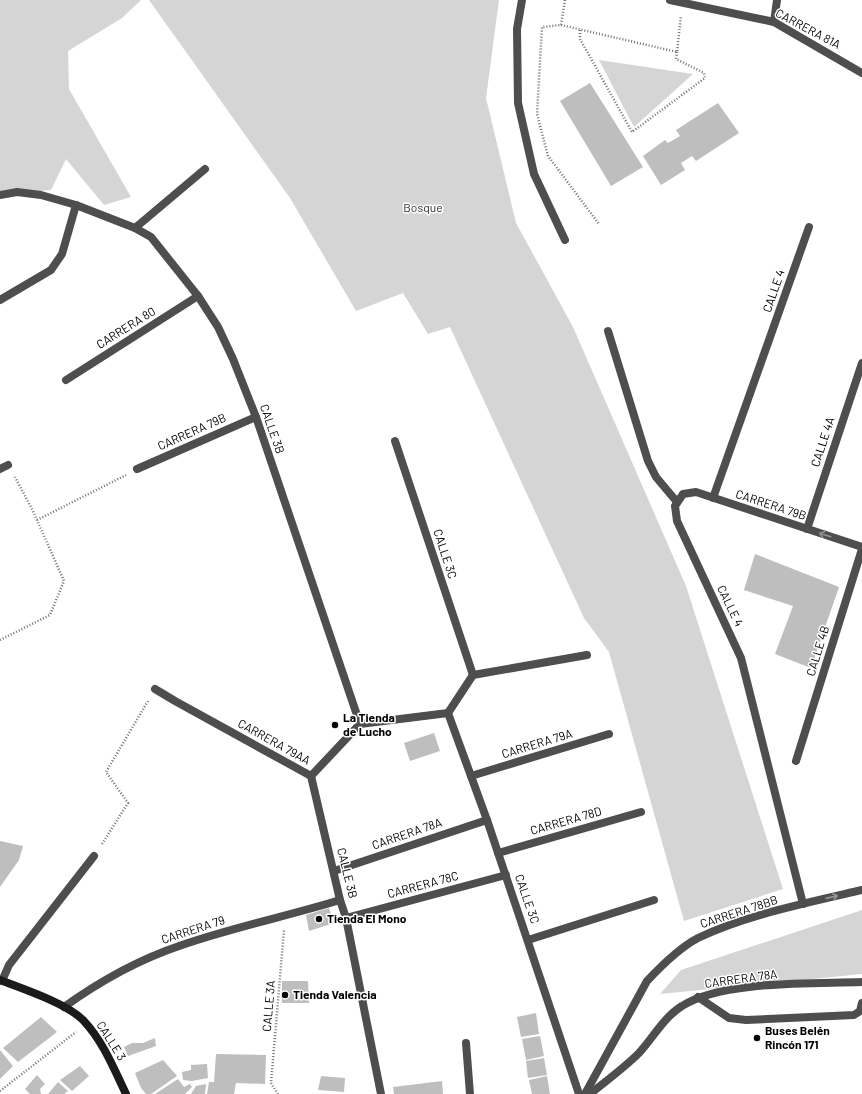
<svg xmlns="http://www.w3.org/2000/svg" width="862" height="1094" font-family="Barlow,sans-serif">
<rect width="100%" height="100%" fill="#fff"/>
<g fill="#d5d5d5">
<path d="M0,0H141L122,18L68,51L69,89L131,197L104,205L66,159L51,190L0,195Z"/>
<path d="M149,0H499L486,98L516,223L573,327L686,586L783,889L684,921L609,652L584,618L450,327L428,334L403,293L356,311L290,198Z"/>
<path d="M599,60L693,74L634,127Z"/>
<path d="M862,910V974L660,994L681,970Z"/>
</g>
<g fill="#bebebe">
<path d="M590,83L643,167L611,186L560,101Z"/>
<path d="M718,103L739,133L696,161L692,156L681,163L685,170L661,185L643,156L665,140L668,143L680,136L676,130Z"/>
<path d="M755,554L839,587L811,668L775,654L793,606L744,590Z"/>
<path d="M434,733L440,751L410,761L404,743Z"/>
<path d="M0,841L23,846L19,860L0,887Z"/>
<path d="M329,908L334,923L309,931L306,915Z"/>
<path d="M282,981H308L309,1003H282Z"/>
<path d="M536,1013L539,1034L521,1037L517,1017Z"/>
<path d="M41,1017L57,1032L18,1062L3,1048Z"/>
<path d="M540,1036L544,1056L526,1060L522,1039Z"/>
<path d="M155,1038L156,1046L128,1056L124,1047L132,1043H143Z"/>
<path d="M0,1050L13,1066L0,1079Z"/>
<path d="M216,1054L266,1055L265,1084L236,1083L234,1094H207L209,1082H214Z"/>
<path d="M544,1058L547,1075L528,1078L526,1061Z"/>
<path d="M163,1060L177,1076L151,1094H146L141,1088L135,1073Z"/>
<path d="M207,1064L208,1078L192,1081L183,1080L182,1072L191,1070V1065Z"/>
<path d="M80,1066L89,1076L72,1091L60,1080Z"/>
<path d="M37,1075L45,1084L40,1089L41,1094H30L25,1089Z"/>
<path d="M321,1076L345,1078L344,1092L318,1090Z"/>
<path d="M547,1076L550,1094H532L529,1080Z"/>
<path d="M178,1079L184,1087L190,1084L192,1087L185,1094H155Z"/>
<path d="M442,1081L443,1094H394L393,1087Z"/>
<path d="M58,1082L68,1091L64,1094H48Z"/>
<path d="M206,1084L205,1094H191L196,1086Z"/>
</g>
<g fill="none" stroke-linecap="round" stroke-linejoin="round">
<g stroke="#707070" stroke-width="2.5" stroke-dasharray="1 2" stroke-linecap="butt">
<path d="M565,0L561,25L542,27L537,114L548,156L599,224"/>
<path d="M561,25L677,52L681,16"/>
<path d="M580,30V39L632,132L705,78L704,73L676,59L677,52"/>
<path d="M37,520L126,475"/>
<path d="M0,640L50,615L64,581L33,511L15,477"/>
<path d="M102,844L128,803L106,772L148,701"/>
<path d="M0,1091L76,1032"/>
<path d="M278,1094L271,1083L284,930"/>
</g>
<g stroke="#4e4e4e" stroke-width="8">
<path d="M774,22L777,0"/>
<path d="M135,228L205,169"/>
<path d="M698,997L729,1018L746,1020L854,1015L860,1011L862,1003"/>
</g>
<g stroke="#4e4e4e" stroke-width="8">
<path d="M713,498L809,227"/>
<path d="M807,529L862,363"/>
<path d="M796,761L862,549"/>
<path d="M334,871L487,820"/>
<path d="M346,918L506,875"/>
</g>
<g stroke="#4e4e4e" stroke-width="8">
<path d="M522,0L517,29L518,103L534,174L565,240"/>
<path d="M670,0L774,22L862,73"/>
<path d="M0,195L17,192L41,195L76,205L135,228L151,237L198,296L218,327L233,359L256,417L360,724"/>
<path d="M0,300L51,270L62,254L76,205"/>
<path d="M608,331L648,461L656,477L677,502"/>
<path d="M66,380L198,296"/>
<path d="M395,441L473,675"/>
<path d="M0,469L8,465"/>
<path d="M137,469L256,417"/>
<path d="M155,689L175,701L311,776L360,724L448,713L473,675L587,655"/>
<path d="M448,713L487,820L579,1094"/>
<path d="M311,776L340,900L346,918L381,1094"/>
<path d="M471,776L609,734"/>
<path d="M498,853L641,812"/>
<path d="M803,904L741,658L677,521L675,506L683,494L696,492L862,547"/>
<path d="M528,940L654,900"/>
<path d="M2,981L9,965L94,856"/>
<path d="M64,1007C100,981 140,959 182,945C234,927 288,916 340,900"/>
<path d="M466,1043L470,1094"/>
<path d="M585,1094L647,981C662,965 679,948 698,938C746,915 810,902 862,890"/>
<path d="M590,1094C606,1081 624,1068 639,1053C653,1038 664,1017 682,1006C722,980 814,984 862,982"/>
</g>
<path stroke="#1b1b1b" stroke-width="8" d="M0,980C23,989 66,1003 83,1020C103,1041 114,1069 126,1094"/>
</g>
<defs><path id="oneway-shaft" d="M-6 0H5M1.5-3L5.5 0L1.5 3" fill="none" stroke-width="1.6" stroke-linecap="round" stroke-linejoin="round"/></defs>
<g stroke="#959595">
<use href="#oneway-shaft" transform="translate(825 535) rotate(-162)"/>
<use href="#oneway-shaft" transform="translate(832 897) rotate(-13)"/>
</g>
<g fill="#000" stroke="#fff" stroke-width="1.5">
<circle cx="335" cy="725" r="4"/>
<circle cx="319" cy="919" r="4"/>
<circle cx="285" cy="995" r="4"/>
<circle cx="757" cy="1038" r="4"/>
</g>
<g text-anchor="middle" stroke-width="3" stroke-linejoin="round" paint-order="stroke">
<g font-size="12" fill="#000" stroke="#fff">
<text transform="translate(808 29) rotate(28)" y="4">CARRERA 81A</text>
<text transform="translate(774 291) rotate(-71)" y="4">CALLE 4</text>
<text transform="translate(126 328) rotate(-32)" y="4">CARRERA 80</text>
<text transform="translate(272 429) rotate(71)" y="4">CALLE 3B</text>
<text transform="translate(192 432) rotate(-24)" y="4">CARRERA 79B</text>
<text transform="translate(823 442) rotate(-72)" y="4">CALLE 4A</text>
<text transform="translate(771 505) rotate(18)" y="4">CARRERA 79B</text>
<text transform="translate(445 554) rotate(72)" y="4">CALLE 3C</text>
<text transform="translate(730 606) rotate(64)" y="4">CALLE 4</text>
<text transform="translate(818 651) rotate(-73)" y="4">CALLE 4B</text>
<text transform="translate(274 742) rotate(29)" y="4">CARRERA 79AA</text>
<text transform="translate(537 744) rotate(-17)" y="4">CARRERA 79A</text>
<text transform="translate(566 821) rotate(-16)" y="4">CARRERA 78D</text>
<text transform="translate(407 834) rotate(-19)" y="4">CARRERA 78A</text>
<text transform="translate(347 873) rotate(76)" y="4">CALLE 3B</text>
<text transform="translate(423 885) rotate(-15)" y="4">CARRERA 78C</text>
<text transform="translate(527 899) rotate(71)" y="4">CALLE 3C</text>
<text transform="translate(739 912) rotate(-18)" y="4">CARRERA 78BB</text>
<text transform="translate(193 930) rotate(-18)" y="4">CARRERA 79</text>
<text transform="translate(741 979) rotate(-8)" y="4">CARRERA 78A</text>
<text transform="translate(269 1006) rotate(-85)" y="4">CALLE 3A</text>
<text transform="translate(111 1041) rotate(58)" y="4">CALLE 3</text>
</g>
<g font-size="12" fill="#2c2c2c" stroke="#fff">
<text x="423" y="212">Bosque</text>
</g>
<g font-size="12" font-weight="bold" fill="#000" stroke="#fff" text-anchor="start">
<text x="343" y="722">La Tienda<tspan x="343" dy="14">de Lucho</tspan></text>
<text x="327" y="923">Tienda El Mono</text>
<text x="293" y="999">Tienda Valencia</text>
<text x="765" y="1035">Buses Belén<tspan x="765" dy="14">Rincón 171</tspan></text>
</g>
</g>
</svg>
